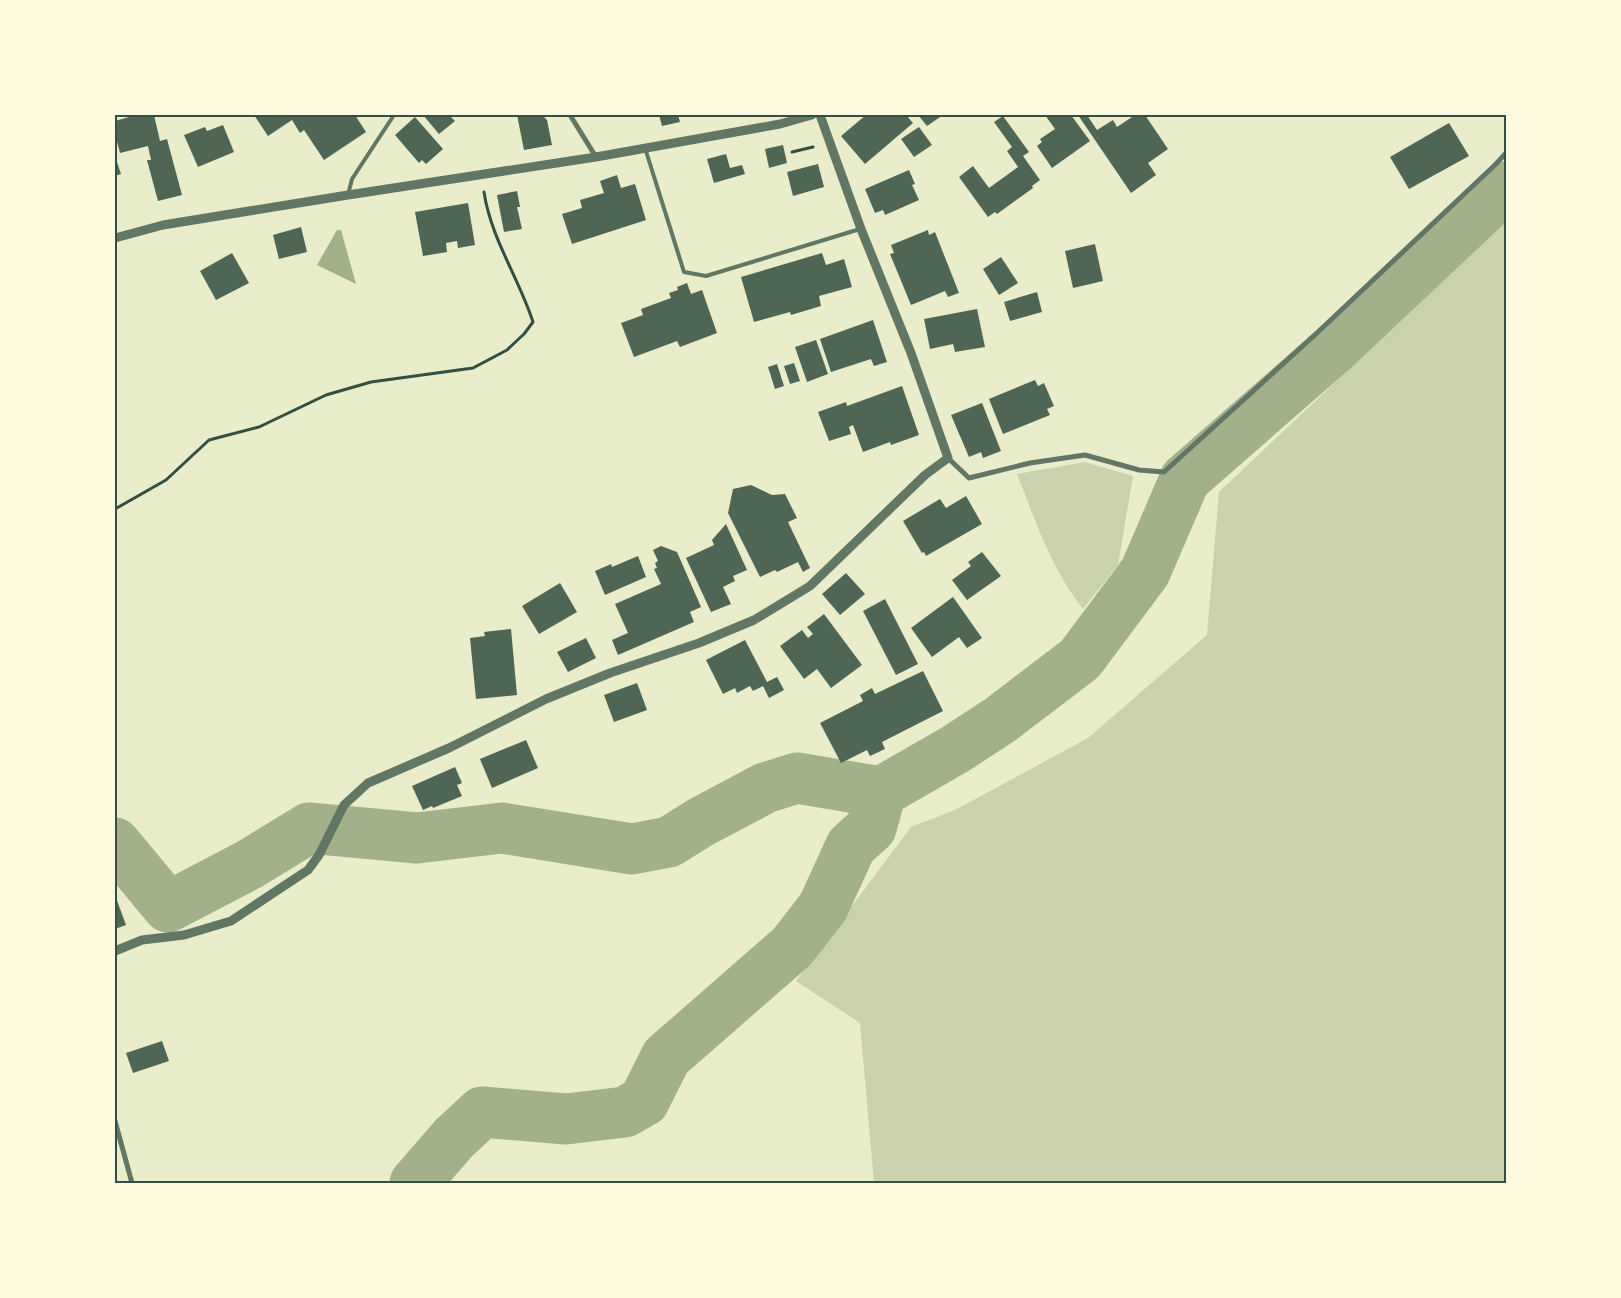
<svg xmlns="http://www.w3.org/2000/svg" width="1621" height="1298" font-family="'Asap Condensed',sans-serif">
<rect width="100%" height="100%" fill="#e9edc9"/>
<g fill="#cad2ad">
<path d="M1506,221V1183H874L860,1023L796,981L911,827L955,810L1088,738L1207,635L1219,492Z"/>
<path d="M1085,462L1133,476L1118,565L1083,609C1051,568 1036,522 1017,474Z"/>
</g>
<path fill="#a3b18a" d="M337,230H341L356,284L317,265Z"/>
<g fill="none" stroke-linecap="round" stroke-linejoin="round">
<g stroke="#a3b18a" stroke-width="51">
<path d="M115,843L168,907L250,864L309,828L417,838L502,828L632,849L669,842L701,822L765,788L797,778L881,792L954,750L1000,720L1080,659L1145,572L1185,479L1335,348L1506,187"/>
<path d="M415,1183L454,1138L482,1112L566,1119L625,1112L644,1101L666,1057L792,947L823,907L851,846L871,828L881,792"/>
</g>
</g>
<g fill="#4f6655">
<path d="M129,115H154L160,141L167,139L182,195L158,201L147,160H151L148,146L120,153L115,134V121L129,117Z"/>
<path d="M254,115H355L366,132L324,160L304,130L300,133L292,120L268,136Z"/>
<path d="M423,115H449L455,121L439,134Z"/>
<path d="M517,115H542L547,120L552,145L524,150Z"/>
<path d="M659,115H678L680,122L662,126Z"/>
<path d="M866,115H906L913,123L865,164L841,136Z"/>
<path d="M918,115H943L927,126Z"/>
<path d="M1045,115H1071L1090,141L1052,168L1037,146L1042,142L1040,139L1055,129Z"/>
<path d="M1078,115H1087L1097,130L1113,120L1117,127L1135,115H1145L1168,149L1148,163L1156,175L1131,193Z"/>
<path d="M1003,116L1029,152L1023,156L1040,180L1032,186L1033,188L997,214L995,212L988,217L959,177L973,166L989,188L1018,167L1007,151L1012,147L994,122Z"/>
<path d="M415,117L443,149L426,164L422,160L419,163L395,135Z"/>
<path d="M1449,123L1469,156L1409,189L1390,157Z"/>
<path d="M223,125L234,152L198,167L184,135L205,127L207,131Z"/>
<path d="M919,127L932,145L914,157L901,139Z"/>
<path d="M783,145L787,163L769,168L765,149Z"/>
<path d="M726,154L730,168L742,165L745,174L714,183L707,159Z"/>
<path d="M115,156L121,174L115,176Z"/>
<path d="M818,164L824,187L793,196L787,172Z"/>
<path d="M909,170L915,184L912,185L919,200L885,215L883,210L875,213L865,189Z"/>
<path d="M617,175L621,188L635,184L646,220L572,244L562,214L582,208L580,200L604,193L600,181Z"/>
<path d="M517,191L520,207H517L522,229L504,232L497,195Z"/>
<path d="M468,203L475,245L458,248L457,241L446,243L447,252L423,256L415,212Z"/>
<path d="M301,227L307,252L279,259L273,235Z"/>
<path d="M928,230L929,235L935,232L959,293L948,297L945,291L911,305L890,254L894,253L891,245Z"/>
<path d="M1095,244L1103,281L1073,288L1065,251Z"/>
<path d="M232,253L249,283L216,300L200,271Z"/>
<path d="M822,253L826,265L844,259L852,287L819,296L821,306L791,315L790,312L754,322L741,277Z"/>
<path d="M1001,257L1018,283L999,295L983,269Z"/>
<path d="M687,283L691,294L702,290L717,333L680,347L677,341L634,357L621,323L643,315L641,309L671,298L669,293L678,290L677,287Z"/>
<path d="M1037,292L1042,312L1010,321L1004,302Z"/>
<path d="M977,309L985,347L955,352L953,344L930,349L924,319Z"/>
<path d="M873,320L887,362L874,366L871,359L831,372L820,339Z"/>
<path d="M816,340L828,374L807,382L795,347Z"/>
<path d="M794,363L800,381L790,384L784,366Z"/>
<path d="M777,364L784,386L775,389L768,367Z"/>
<path d="M1035,380L1038,386L1044,383L1054,406L1047,409L1050,415L1003,434L989,399Z"/>
<path d="M902,386L919,435L891,445L890,442L863,452L853,425L849,427L851,434L829,441L818,412L846,402L847,406Z"/>
<path d="M982,403L1001,451L983,458L981,452L969,457L951,415Z"/>
<path d="M751,485L772,495L785,494L797,518L788,522L810,568L803,572L798,562L777,572L775,570L760,577L728,513L733,489Z"/>
<path d="M966,496L982,524L926,556L924,552L922,553L903,521L940,499L946,508Z"/>
<path d="M726,524L747,570L733,576L735,581L723,587L731,604L711,612L686,558L714,545L712,540Z"/>
<path d="M661,546L677,552L701,607L690,612L694,622L618,655L612,640L628,633L615,604L661,584L654,569L657,568L655,563L658,561L653,550Z"/>
<path d="M982,552L1001,576L967,600L952,580L971,566L968,562Z"/>
<path d="M638,556L646,577L605,595L595,571L611,564L612,567Z"/>
<path d="M846,573L865,594L840,615L822,594Z"/>
<path d="M560,583L577,612L539,634L522,606Z"/>
<path d="M953,597L982,638L967,648L959,637L932,657L911,628Z"/>
<path d="M885,599L918,664L896,675L863,611Z"/>
<path d="M824,614L862,665L831,688L817,669L804,679L780,646L802,630L808,638L813,634L807,627Z"/>
<path d="M511,629L517,695L476,699L470,638L485,636L484,632Z"/>
<path d="M586,638L596,658L568,672L557,652Z"/>
<path d="M745,640L767,682L777,677L784,690L769,698L763,686L753,691L750,686L737,693L735,688L723,694L706,660Z"/>
<path d="M923,671L943,711L882,742L885,749L870,756L867,750L841,763L820,723L863,701L860,695L872,688L875,694Z"/>
<path d="M637,683L647,710L614,722L604,695Z"/>
<path d="M526,740L538,768L492,788L480,759Z"/>
<path d="M455,767L462,783L457,785L462,796L433,808L432,806L423,810L412,786Z"/>
<path d="M115,895L126,925L115,929Z"/>
<path d="M162,1041L169,1061L133,1073L126,1053Z"/>
</g>
<g fill="none" stroke-linecap="round" stroke-linejoin="round">
<g stroke="#344e41" stroke-width="3">
<path d="M792,152L813,147"/>
<path d="M115,509L166,480L209,440L259,427L326,395L371,382L473,368L507,350L524,334L533,322C519,278 491,239 484,192"/>
</g>
<g stroke="#617663" stroke-width="4">
<path d="M645,148L684,272L706,276L860,229"/>
<path d="M348,195L352,179L394,115"/>
</g>
<g stroke="#617663" stroke-width="5">
<path d="M570,115L596,157"/>
<path d="M948,458L969,478L1030,463L1085,455L1139,470L1164,472L1318,332L1496,164L1506,153"/>
<path d="M115,1121L132,1183"/>
</g>
<g stroke="#617663" stroke-width="9">
<path d="M115,238L163,225L348,195L596,157L780,124L812,115"/>
<path d="M115,951L142,940L184,935L231,921L308,870L319,855L344,805L368,783L449,748L546,699L610,673L699,643L754,620L810,586L925,475L948,458L911,353L861,229L820,115"/>
</g>
</g>
<rect width="1621" height="1298" fill="none" stroke="#fefae0" stroke-width="232"/>
<rect x="116" y="116" width="1389" height="1066" fill="none" stroke="#344e41" stroke-width="2"/>
</svg>
